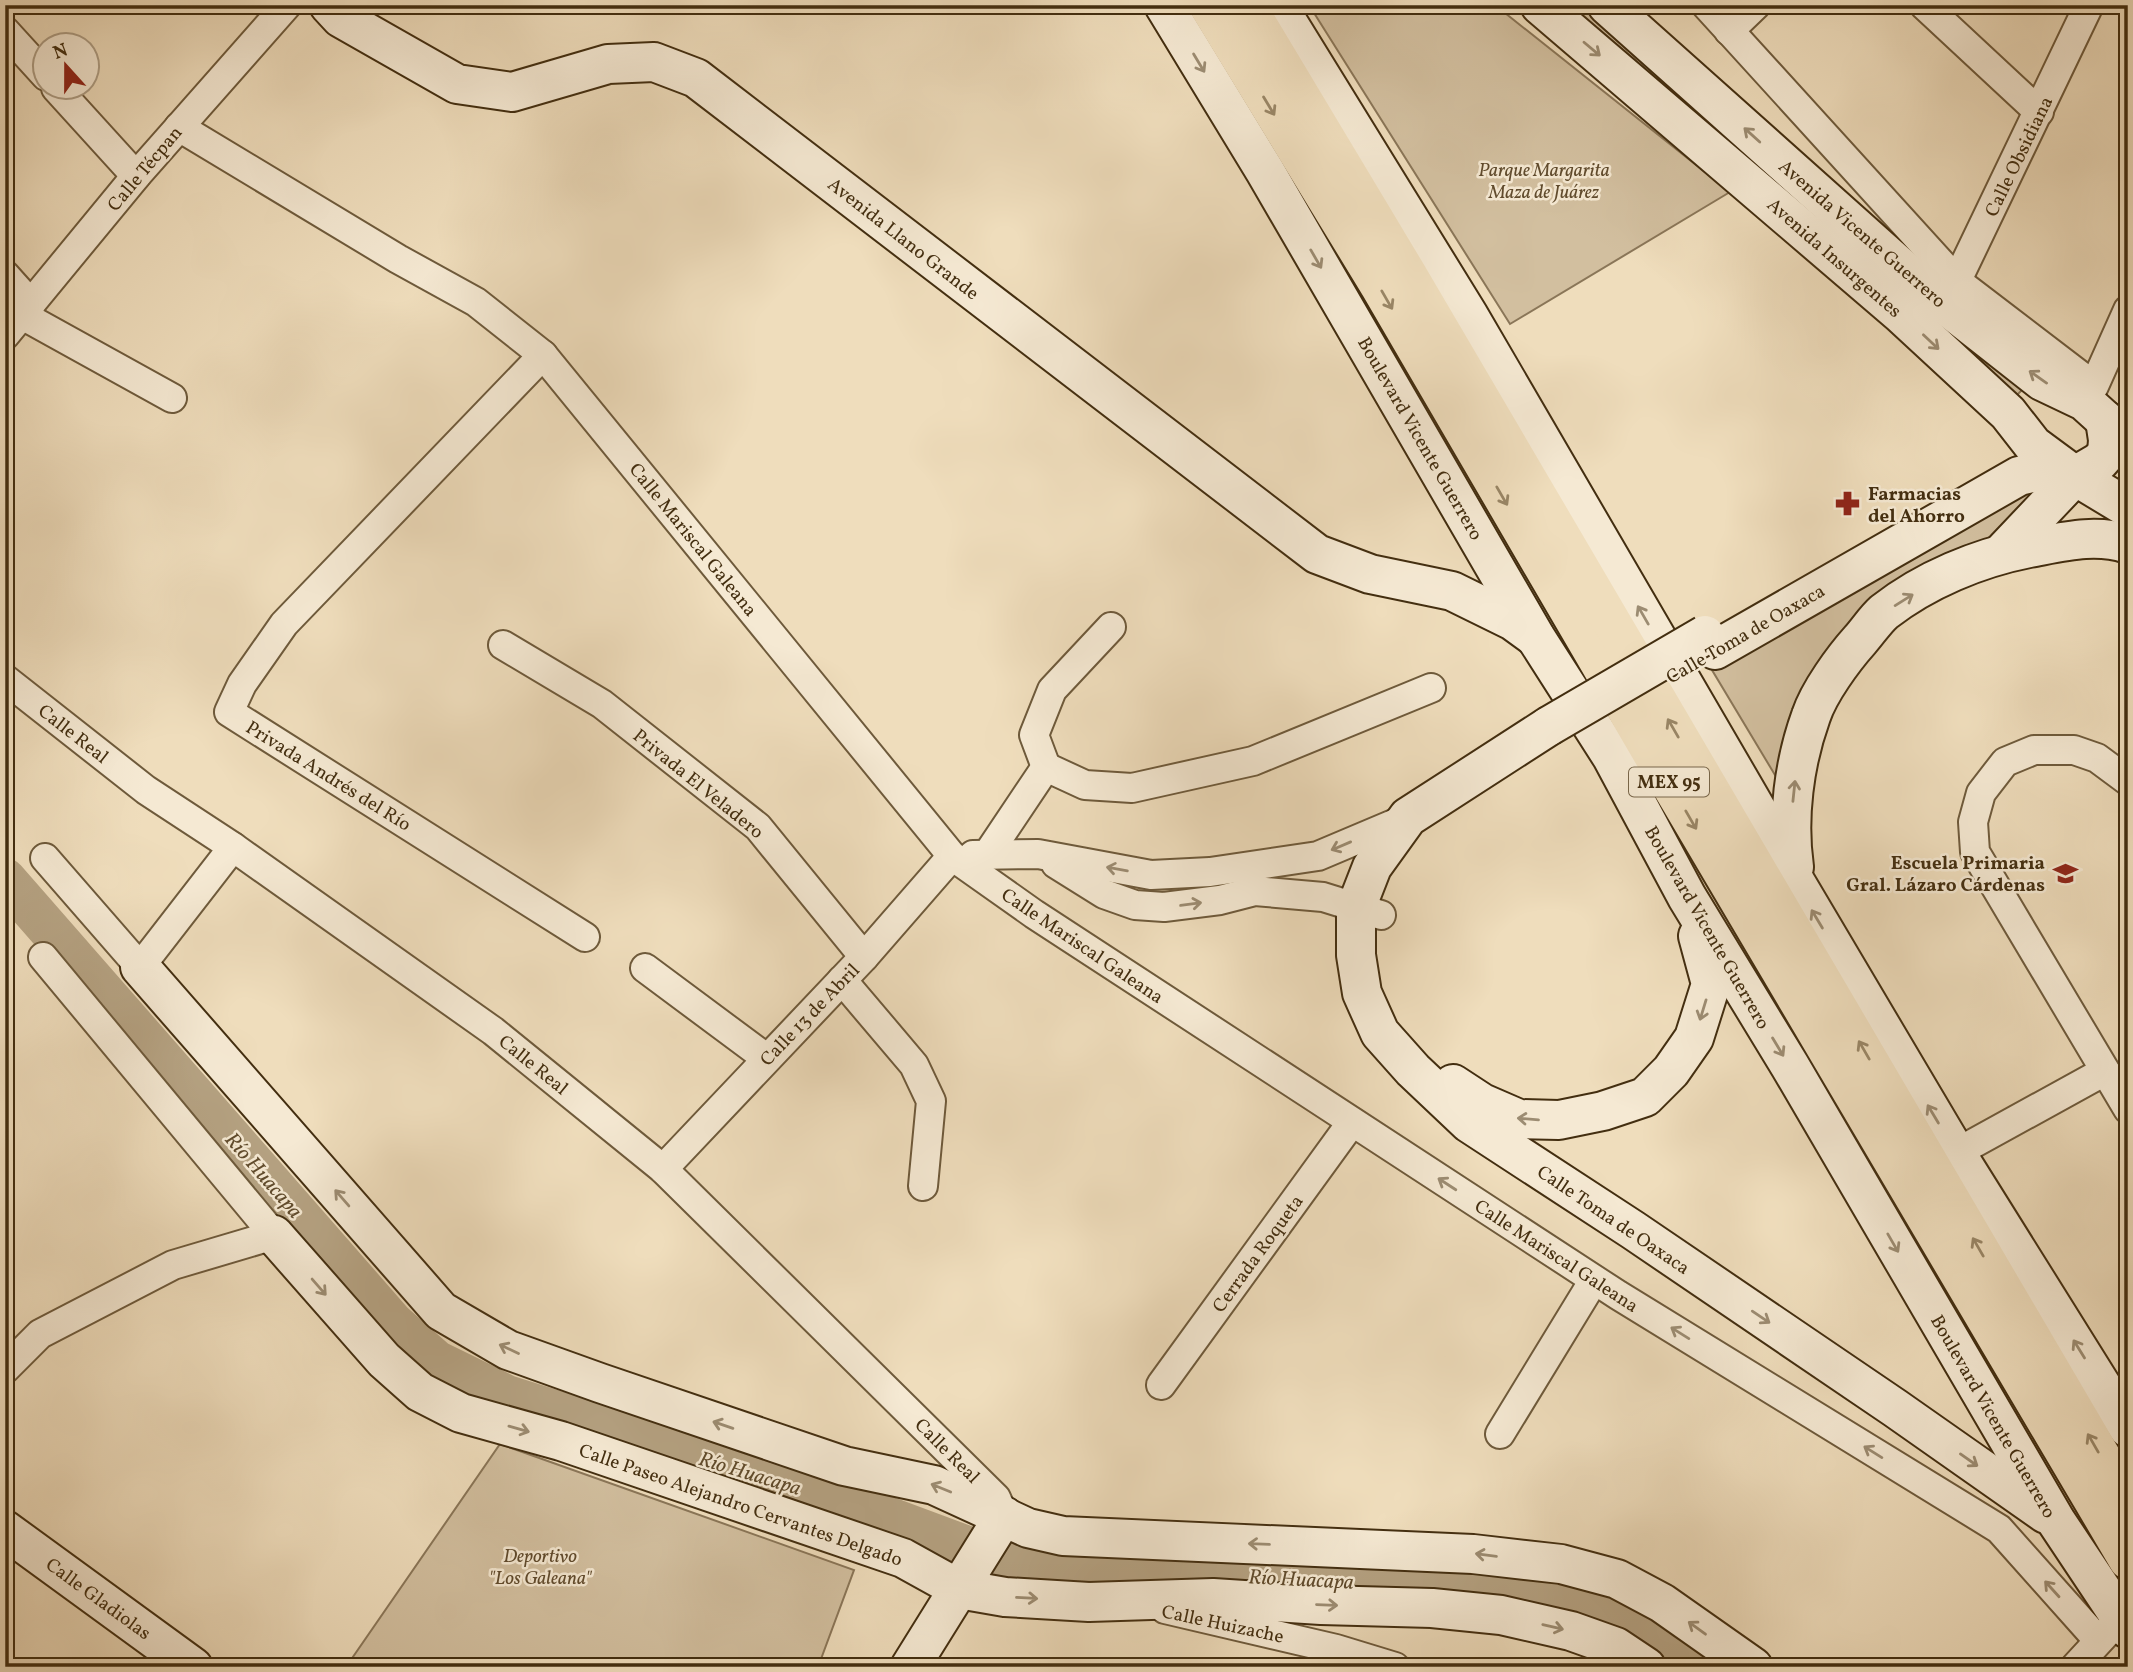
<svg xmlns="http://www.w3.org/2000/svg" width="2133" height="1672" font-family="Vollkorn,serif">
<rect width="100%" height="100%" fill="#efddbc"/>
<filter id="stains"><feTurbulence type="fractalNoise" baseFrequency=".00286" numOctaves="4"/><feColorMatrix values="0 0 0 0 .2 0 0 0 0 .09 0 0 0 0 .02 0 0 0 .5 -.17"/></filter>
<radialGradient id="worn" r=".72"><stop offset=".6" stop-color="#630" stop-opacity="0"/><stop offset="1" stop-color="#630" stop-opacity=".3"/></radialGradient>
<g fill="#d2bf9f" stroke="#8a7658" stroke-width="2">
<path d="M1309,5H1495L1730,192L1510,324Z"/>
<path d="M1563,5H1581L1720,122L2025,387L2017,395Z"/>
<path d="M2020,491L2041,497L2037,516L1885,608L1790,800L1712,670Z"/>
<path d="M500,1444L854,1570L818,1667H346Z"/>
</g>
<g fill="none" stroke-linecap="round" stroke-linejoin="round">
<path stroke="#b5a282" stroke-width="42" d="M5,879L393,1323L436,1361L507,1396L857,1506L1016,1565L1104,1571H1172L1426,1584L1561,1603L1621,1621L1665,1642L1697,1667"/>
<defs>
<g id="street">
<path d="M1706,5L1958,282L2094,386L2128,310"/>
<path d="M1924,5L2039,112"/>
<path d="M5,31L46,76"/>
<path d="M1729,31L1756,5"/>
<path d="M56,88L136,176"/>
<path d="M179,127L398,259L476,302L543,355L952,856L1034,914L1618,1295L1999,1529L2098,1640"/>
<path d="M5,275L31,304"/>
<path d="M1949,297L2089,5"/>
<path d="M22,315L172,398"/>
<path d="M5,335L136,176L287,5"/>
<path d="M543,355L284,624L242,684L229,712L585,937"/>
<path d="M503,645L602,704L758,827L864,957"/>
<path d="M5,679L146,790L233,847L493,1031L663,1169L996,1498L1004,1516"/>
<path d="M1046,767L1034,735L1052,690L1111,627"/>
<path d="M2128,781L2097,758L2074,750H2034L2005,762L1981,793L1973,822L1975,852L2128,1109"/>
<path d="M973,855L1038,854L1151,875L1210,872L1318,856L1408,818"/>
<path d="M987,855L1046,767L1085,785L1132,788L1253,761L1431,688"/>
<path d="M45,858L140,967L233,847"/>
<path d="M1056,864L1104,894L1135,905L1164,907L1220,900L1255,891L1323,897L1381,915"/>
<path d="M645,968L766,1058"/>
<path d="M842,980L914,1065L931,1101L923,1186"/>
<path d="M1956,1153L2105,1071"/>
<path d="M663,1169L864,957L952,856"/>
<path d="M5,1369L40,1334L173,1265L274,1235L43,957"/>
<path d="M1161,1385L1352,1122"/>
<path d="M1500,1434L1594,1280"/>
<path d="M1165,1609L1336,1649L1395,1667"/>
<path d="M2075,1667L2111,1628"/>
</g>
<g id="secondary">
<path d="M329,5L341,18L457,84L512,92L608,64L654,62L696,78L1317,554L1370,574L1452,591L1513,621L1535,637"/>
<path d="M1164,5L1265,171L1536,638L1612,757L1687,897L1790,1066L2056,1521L2128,1629"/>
<path d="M1277,5L1469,316L1769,831L1796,883L1956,1153L2128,1428"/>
<path d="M1540,5L1901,314L2008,413L2033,445L2075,476L2128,508"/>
<path d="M1607,5L1925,289L2042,381L2084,401L2105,420L2128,448"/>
<path d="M2001,554L2075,476L2099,462L2107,453L2108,440L2105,420"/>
<path d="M1715,650L2019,476L2036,472L2075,476"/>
<path d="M1549,726L1408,817L1372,867L1356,908V955L1362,993L1380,1033L1413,1070L1469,1123L1633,1230L1895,1408L2046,1514"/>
<path d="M1794,867C1787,818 1794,763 1811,716C1819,692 1843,659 1860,640C1868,631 1875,620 1884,612C1925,580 1978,558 2029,548C2062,542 2095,533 2128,544"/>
<path d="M140,967L441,1311L508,1350L600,1383L844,1466L934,1485L1028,1528L1063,1536L1473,1554L1561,1564L1617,1579L1662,1603L1753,1667"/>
<path d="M1453,1084L1482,1103L1519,1119L1559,1120L1603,1111L1645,1097L1671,1071L1694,1038L1711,984L1698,936"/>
<path d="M274,1235L384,1360L420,1392L461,1413L561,1441L903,1558L959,1589L1005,1597L1089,1602L1213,1598L1321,1605L1432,1608L1501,1615L1571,1631L1616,1647L1646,1667"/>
<path d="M5,1530L193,1667"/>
<path d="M910,1667L1004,1516"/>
</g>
<g id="highway">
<path d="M1208,5L1380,287L1654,757L2128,1560"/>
<path d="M1246,5L1408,275L2128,1502"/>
</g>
</defs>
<use href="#street" stroke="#6e5a3b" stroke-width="32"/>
<use href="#secondary" stroke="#432e10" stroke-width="42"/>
<use href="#highway" stroke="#432e10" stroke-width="42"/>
<use href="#street" stroke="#f5e9d3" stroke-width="28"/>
<use href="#secondary" stroke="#f5e9d3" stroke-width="38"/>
<use href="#highway" stroke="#efddbc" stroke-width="38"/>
<defs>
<path id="secondary-bridge" d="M1549,726L1705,635"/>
</defs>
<use href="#secondary-bridge" stroke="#432e10" stroke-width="42" stroke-linecap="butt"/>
<use href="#secondary-bridge" stroke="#f5e9d3" stroke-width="38"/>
</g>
<defs><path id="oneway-shaft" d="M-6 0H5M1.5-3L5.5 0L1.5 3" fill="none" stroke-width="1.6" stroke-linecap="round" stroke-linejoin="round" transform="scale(1.75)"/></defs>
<g stroke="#9c8c72">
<use href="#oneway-shaft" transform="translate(1592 49) rotate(40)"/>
<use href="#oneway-shaft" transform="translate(1199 63) rotate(59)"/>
<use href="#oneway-shaft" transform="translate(1752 135) rotate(-138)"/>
<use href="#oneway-shaft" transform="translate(1316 259) rotate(60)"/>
<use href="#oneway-shaft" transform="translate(1931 342) rotate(43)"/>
<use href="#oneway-shaft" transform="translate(2038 377) rotate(-145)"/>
<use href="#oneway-shaft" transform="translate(1904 600) rotate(-32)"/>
<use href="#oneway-shaft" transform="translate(1643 615) rotate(-120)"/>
<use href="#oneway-shaft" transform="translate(1794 791) rotate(-84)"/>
<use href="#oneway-shaft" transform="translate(1341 846) rotate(157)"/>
<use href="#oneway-shaft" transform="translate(1117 869) rotate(-170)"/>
<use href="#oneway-shaft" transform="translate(1191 904) rotate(-8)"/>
<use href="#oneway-shaft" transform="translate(1817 919) rotate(-121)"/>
<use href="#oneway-shaft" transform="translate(1703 1010) rotate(107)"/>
<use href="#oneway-shaft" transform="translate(1778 1047) rotate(59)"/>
<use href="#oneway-shaft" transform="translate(1933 1114) rotate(-121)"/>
<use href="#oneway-shaft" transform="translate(1528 1119) rotate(-175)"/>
<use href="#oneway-shaft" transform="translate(1447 1184) rotate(-147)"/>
<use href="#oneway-shaft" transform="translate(342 1198) rotate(-131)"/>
<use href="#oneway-shaft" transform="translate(1893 1243) rotate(60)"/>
<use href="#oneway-shaft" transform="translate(319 1287) rotate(49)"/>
<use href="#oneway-shaft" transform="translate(1761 1317) rotate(34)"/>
<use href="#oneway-shaft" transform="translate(1680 1333) rotate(-148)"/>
<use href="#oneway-shaft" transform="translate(509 1349) rotate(-155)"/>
<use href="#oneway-shaft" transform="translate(2079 1349) rotate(-122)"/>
<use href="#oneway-shaft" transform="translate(723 1425) rotate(-161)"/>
<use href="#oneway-shaft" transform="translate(519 1429) rotate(16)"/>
<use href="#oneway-shaft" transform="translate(1873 1452) rotate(-148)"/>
<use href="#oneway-shaft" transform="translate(1969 1460) rotate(35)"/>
<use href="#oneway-shaft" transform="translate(941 1488) rotate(-158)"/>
<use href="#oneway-shaft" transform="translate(1259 1544) rotate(-178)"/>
<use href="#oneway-shaft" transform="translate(1486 1555) rotate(-173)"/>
<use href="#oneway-shaft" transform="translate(2052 1589) rotate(-132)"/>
<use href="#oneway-shaft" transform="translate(1027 1598) rotate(3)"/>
<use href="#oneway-shaft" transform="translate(1327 1605) rotate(2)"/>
<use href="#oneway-shaft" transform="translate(1553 1627) rotate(13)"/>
<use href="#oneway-shaft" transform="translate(1697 1628) rotate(-144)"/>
</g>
<g stroke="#998666">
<use href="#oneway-shaft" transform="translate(1269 106) rotate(59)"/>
<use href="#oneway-shaft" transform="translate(1387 300) rotate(60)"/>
<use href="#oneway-shaft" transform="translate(1502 496) rotate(60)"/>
<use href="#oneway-shaft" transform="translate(1673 728) rotate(-120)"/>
<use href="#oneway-shaft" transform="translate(1691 820) rotate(60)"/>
<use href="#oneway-shaft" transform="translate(1864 1050) rotate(-120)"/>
<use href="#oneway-shaft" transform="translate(1978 1247) rotate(-120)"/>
<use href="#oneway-shaft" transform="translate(2093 1443) rotate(-120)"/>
</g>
<defs>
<symbol id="pharmacy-bare" viewBox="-9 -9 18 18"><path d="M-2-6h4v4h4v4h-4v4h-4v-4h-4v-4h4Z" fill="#8f2418" stroke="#f5e9d3" stroke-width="2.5" paint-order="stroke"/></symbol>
<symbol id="school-bare" viewBox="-9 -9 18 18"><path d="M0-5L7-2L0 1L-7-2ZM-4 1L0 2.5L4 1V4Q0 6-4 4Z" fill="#8f2418" stroke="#f5e9d3" stroke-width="2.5" paint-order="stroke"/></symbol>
</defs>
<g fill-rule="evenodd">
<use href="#pharmacy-bare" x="1830" y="486" width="35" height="35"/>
<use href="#school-bare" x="2048" y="856" width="35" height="35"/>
</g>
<g text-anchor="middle" stroke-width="5" stroke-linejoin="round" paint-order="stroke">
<rect fill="#f5e9d3" stroke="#78664a" stroke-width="2" x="1629" y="767.5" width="80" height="29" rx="5"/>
<g font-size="18" font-weight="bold" fill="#432e10">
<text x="1669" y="788">MEX 95</text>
</g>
<g font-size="19" fill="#432e10" stroke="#f5e9d3">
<text transform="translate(2018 156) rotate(-64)" y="7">Calle Obsidiana</text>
<text transform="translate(144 168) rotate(-50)" y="7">Calle Técpan</text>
<text transform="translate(1863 233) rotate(41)" y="7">Avenida Vicente Guerrero</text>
<text transform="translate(904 238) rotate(38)" y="7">Avenida Llano Grande</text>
<text transform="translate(1835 257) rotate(41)" y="7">Avenida Insurgentes</text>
<text transform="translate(1421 438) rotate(60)" y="7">Boulevard Vicente Guerrero</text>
<text transform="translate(694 539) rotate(51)" y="7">Calle Mariscal Galeana</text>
<text transform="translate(1745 633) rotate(-30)" y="7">Calle Toma de Oaxaca</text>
<text transform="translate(74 733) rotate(38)" y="7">Calle Real</text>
<text transform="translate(329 775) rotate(32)" y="7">Privada Andrés del Río</text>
<text transform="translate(699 783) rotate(39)" y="7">Privada El Veladero</text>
<text transform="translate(1708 927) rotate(60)" y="7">Boulevard Vicente Guerrero</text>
<text transform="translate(1083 945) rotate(34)" y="7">Calle Mariscal Galeana</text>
<text transform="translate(809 1014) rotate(-46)" y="7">Calle 13 de Abril</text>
<text transform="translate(534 1064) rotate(39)" y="7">Calle Real</text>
<text transform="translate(1614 1219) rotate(34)" y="7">Calle Toma de Oaxaca</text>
<text transform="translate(1257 1253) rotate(-54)" y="7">Cerrada Roqueta</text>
<text transform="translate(1557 1255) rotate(33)" y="7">Calle Mariscal Galeana</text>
<text transform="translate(1994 1416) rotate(60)" y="7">Boulevard Vicente Guerrero</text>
<text transform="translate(948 1450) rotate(45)" y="7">Calle Real</text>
<text transform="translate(741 1504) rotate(19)" y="7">Calle Paseo Alejandro Cervantes Delgado</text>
<text transform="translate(99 1598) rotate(36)" y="7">Calle Gladiolas</text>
<text transform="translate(1223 1623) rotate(12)" y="7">Calle Huizache</text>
</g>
<g font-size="19" font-style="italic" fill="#604b2d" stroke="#f5e9d3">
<text x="1544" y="176">Parque Margarita<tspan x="1544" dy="22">Maza de Juárez</tspan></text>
<text x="540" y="1562">Deportivo<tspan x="540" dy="22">"Los Galeana"</tspan></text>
</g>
<g font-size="19" font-weight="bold" fill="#432e10" stroke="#f5e9d3" text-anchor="start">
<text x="1868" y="500">Farmacias<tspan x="1868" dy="22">del Ahorro</tspan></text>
<text x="2045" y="869" text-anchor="end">Escuela Primaria<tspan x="2045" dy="22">Gral. Lázaro Cárdenas</tspan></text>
</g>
<g font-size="21" font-style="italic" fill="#604b2c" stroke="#f5e9d3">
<text transform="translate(264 1175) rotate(49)" y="7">Río Huacapa</text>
<text transform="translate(750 1473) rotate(17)" y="7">Río Huacapa</text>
<text transform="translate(1301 1579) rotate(3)" y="7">Río Huacapa</text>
</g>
</g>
<rect width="2133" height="1672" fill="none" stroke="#efddbc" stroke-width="28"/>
<rect x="7" y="7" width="2119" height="1658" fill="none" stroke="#432e10" stroke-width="3.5"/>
<rect x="14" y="14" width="2105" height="1644" fill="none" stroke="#432e10" stroke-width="2"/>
<g transform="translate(66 66) rotate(339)"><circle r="33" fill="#f5e9d3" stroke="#ae9e85" stroke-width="2"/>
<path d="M0-5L12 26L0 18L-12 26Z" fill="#8f2418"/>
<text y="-10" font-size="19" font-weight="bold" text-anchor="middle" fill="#432e10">N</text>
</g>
<rect width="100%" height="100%" filter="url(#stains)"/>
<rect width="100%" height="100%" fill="url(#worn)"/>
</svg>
